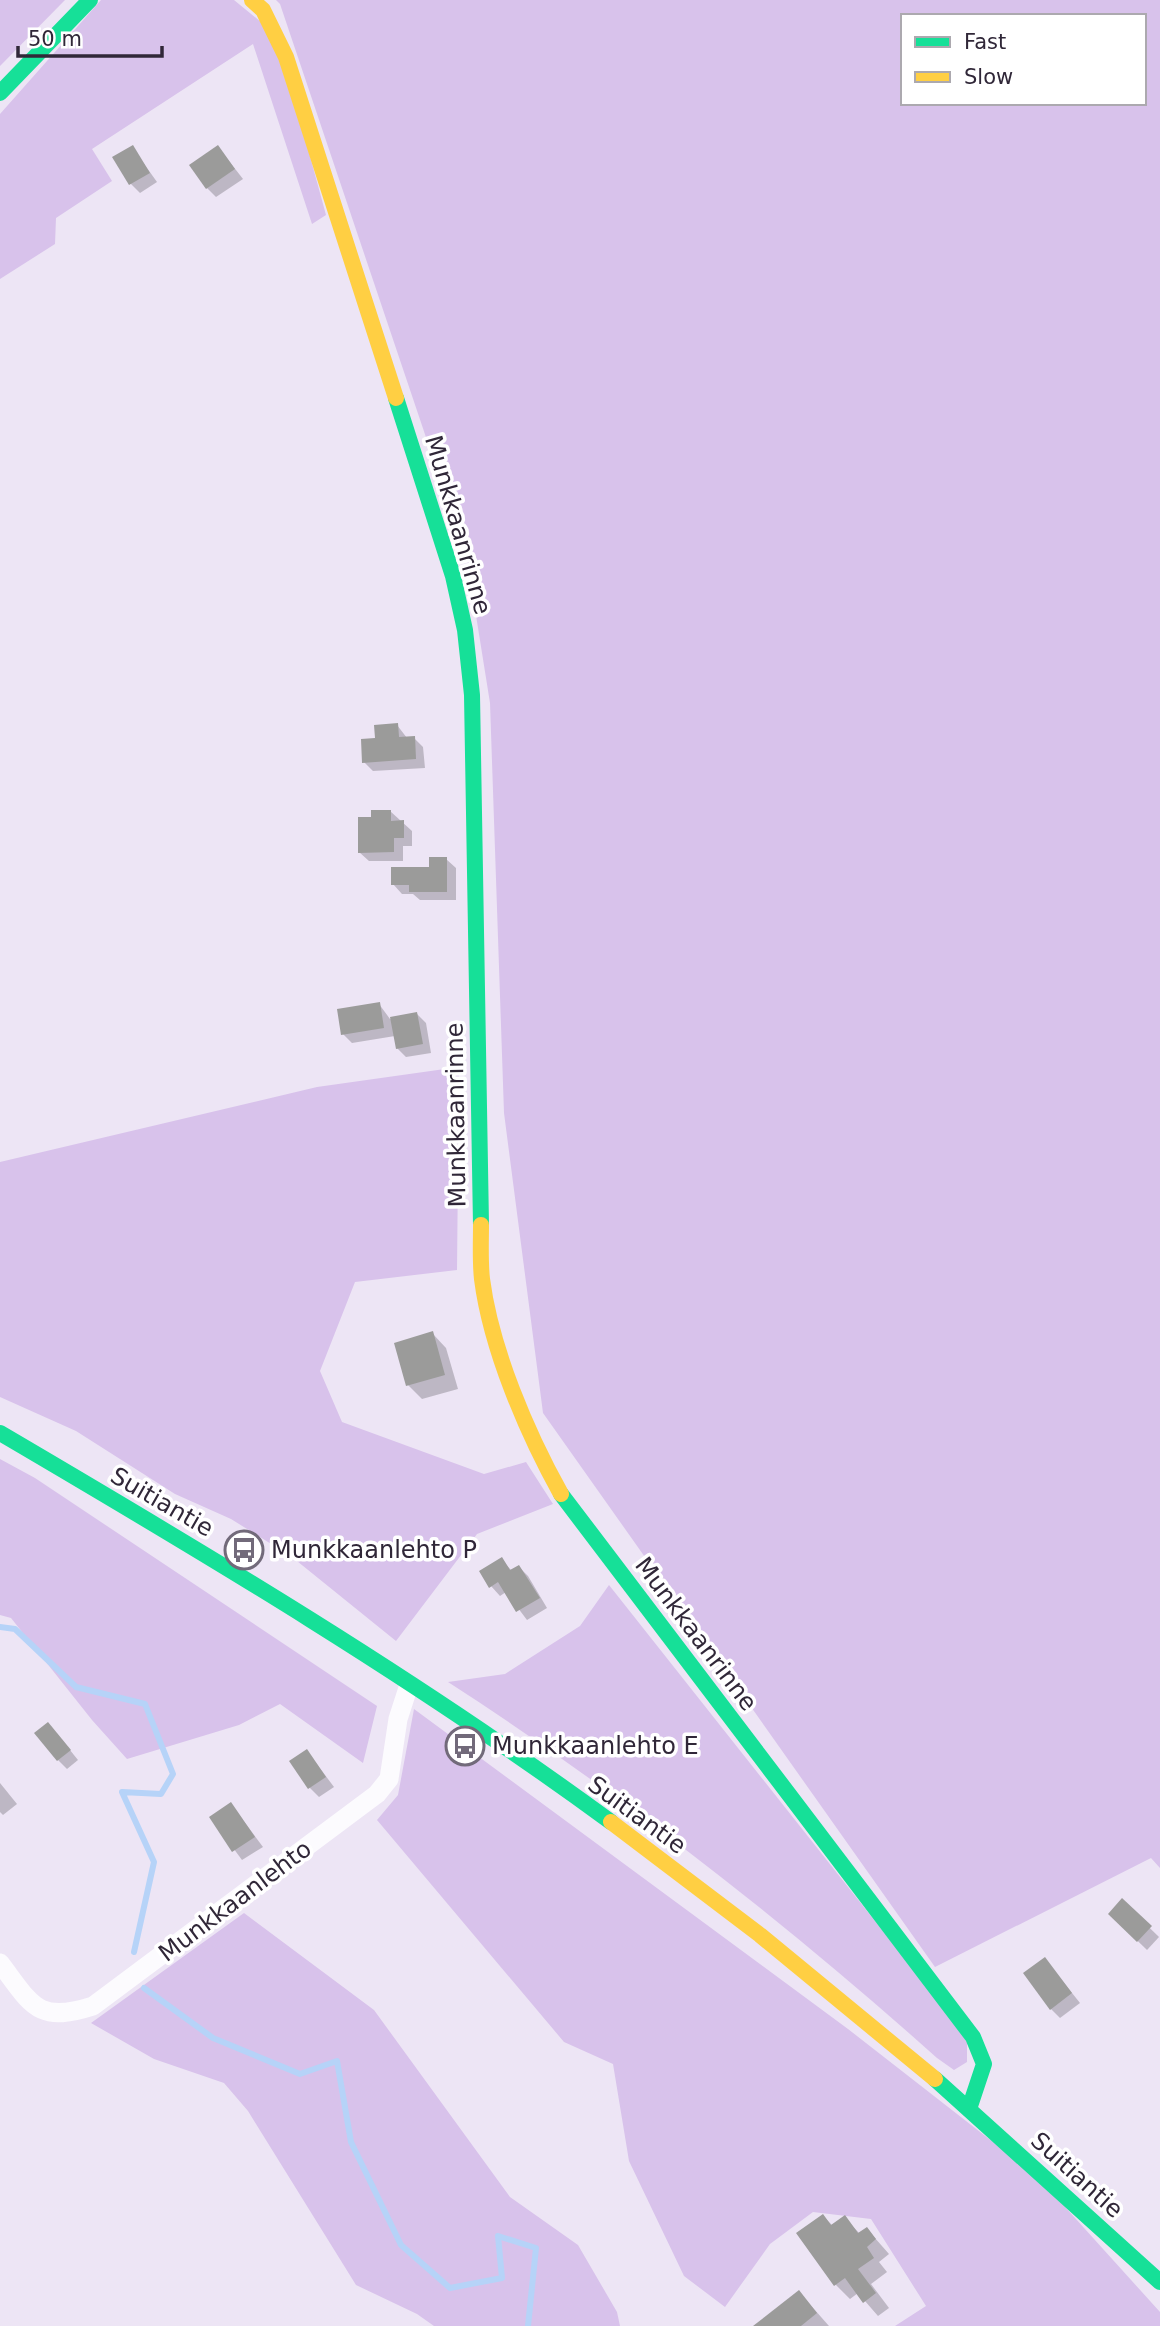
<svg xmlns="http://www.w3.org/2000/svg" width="1160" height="2326" font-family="'DejaVu Sans',sans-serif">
<rect width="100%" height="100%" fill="#ede5f5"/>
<g fill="#d8c2eb" fill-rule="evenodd">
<path d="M0,0H65L0,66Z"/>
<path d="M101,0H234L277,35L326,215L312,224L253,44L92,149L112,181L56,218L55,244L0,279V114Z"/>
<path d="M276,0H1160V1868L1151,1858L935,1967L543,1413L504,1113L490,703L467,559L280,4ZM903,16H1144V103H903Z"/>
<path d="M459,1067L457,1270L355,1282L320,1371L342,1422L484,1474L526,1462L553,1504L477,1534L396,1641L292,1557L231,1519L175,1494L76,1431L0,1397V1162L317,1087Z"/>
<path d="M0,1459L35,1478L377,1706L363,1763L280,1704L239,1725L127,1759L92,1720L11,1618L0,1615Z"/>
<path d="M609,1585L958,2026L967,2043V2062L954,2070L937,2058C784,1921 621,1794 448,1682L505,1674L580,1626Z"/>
<path d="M414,1709L848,2029L1038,2177L1160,2312V2326H895L926,2306L871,2219L813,2212L770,2244L725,2307L684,2276L629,2161L613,2064L564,2042L377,1820L398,1795Z"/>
<path d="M244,1913L374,2010L510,2197L578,2245L617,2312L620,2326H434L417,2314L356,2285L248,2111L224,2083L154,2059L91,2023Z"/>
</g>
<g fill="#0003">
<path d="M132,147L157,182L140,193L131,184Z"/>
<path d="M218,147L243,179L216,197L207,188Z"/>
<path d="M397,725L407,738H414L423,747L425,768L373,771L364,762L377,740Z"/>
<path d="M390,811L412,831V846H403V861H369L359,852Z"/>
<path d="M446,859L456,868V900H420L413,894H402L393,884Z"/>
<path d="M379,1004L390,1019L417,1014L426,1023L431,1053L406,1057L397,1048L395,1036L352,1043L343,1034Z"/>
<path d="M432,1333L446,1348L458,1389L422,1399L408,1385Z"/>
<path d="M501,1559L512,1571L519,1567L528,1576L547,1608L527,1620L506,1592L500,1596L491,1586Z"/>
<path d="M57,1734L78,1760L67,1769L58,1760Z"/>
<path d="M307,1751L334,1787L319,1797L310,1788Z"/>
<path d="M0,1783L17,1804L3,1815L0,1812Z"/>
<path d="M231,1804L263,1847L242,1860L211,1818Z"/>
<path d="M1122,1901L1159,1937L1147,1950L1110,1914Z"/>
<path d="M1045,1959L1080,2003L1060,2018L1051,2009Z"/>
<path d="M823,2216L833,2226L844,2217L860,2234L867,2229L889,2254L879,2262L887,2272L871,2284L889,2308L878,2316L858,2293L850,2299L836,2285L798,2233Z"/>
<path d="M799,2292L829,2326H757Z"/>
</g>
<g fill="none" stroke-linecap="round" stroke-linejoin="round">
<g stroke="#b6d3f8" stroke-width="6">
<path d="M0,1627L15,1629L76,1687L145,1704L173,1774L161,1794L122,1792L154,1862L134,1952"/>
<path d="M144,1988L213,2038L300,2074L337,2061L351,2142L401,2245L450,2288L502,2278L498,2236L536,2248L528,2326"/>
</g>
</g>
<g fill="#9b9b9a">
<path d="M133,145L150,173L129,185L112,157Z"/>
<path d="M218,145L235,169L206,189L189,165Z"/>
<path d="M398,723L399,737L415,736L416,759L362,763L361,739L375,738L374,725Z"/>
<path d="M371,810H391V821L404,820V838H394V852L358,853V817H371Z"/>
<path d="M429,857H447V892H409V885H391V867H429Z"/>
<path d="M380,1002L384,1028L341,1035L337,1009Z"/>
<path d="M417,1012L423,1044L396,1049L390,1017Z"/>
<path d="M433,1331L445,1375L406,1386L394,1343Z"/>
<path d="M502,1557L510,1570L519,1565L540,1598L516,1612L498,1582L489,1588L479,1571Z"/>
<path d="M48,1722L71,1750L57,1761L34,1733Z"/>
<path d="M307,1749L326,1777L308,1789L289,1761Z"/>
<path d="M231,1802L255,1837L232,1852L209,1817Z"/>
<path d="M1122,1898L1152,1926L1137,1942L1108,1914Z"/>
<path d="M1045,1957L1072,1993L1050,2010L1023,1973Z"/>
<path d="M823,2214L831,2225L845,2215L858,2233L867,2227L876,2239L867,2247L874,2258L858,2269L876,2293L863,2303L845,2278L834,2286L796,2233Z"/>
<path d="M799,2290L817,2313L801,2326H753Z"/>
</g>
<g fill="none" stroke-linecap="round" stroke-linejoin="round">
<path stroke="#fcfbfe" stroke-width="19" d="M0,1963C32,2005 37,2024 93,2006L377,1794L389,1779L398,1719L409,1685"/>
<g stroke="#16e098" stroke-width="16">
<path d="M0,93L90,0"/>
<path d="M396,398L453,576L465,630L472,695L481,1225"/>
<path d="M0,1433C208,1555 416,1679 611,1822"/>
<path d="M561,1494L973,2037L984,2064L969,2109"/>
<path d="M935,2079L1160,2282"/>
</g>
<g stroke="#ffcf43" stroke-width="16">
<path d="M252,0L263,10L286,57L396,398"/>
<path d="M481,1225C481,1243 480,1261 482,1279C491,1349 527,1433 561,1494"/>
<path d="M611,1822L760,1935L935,2079"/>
</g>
</g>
<defs>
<symbol id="bus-ring" viewBox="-11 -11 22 22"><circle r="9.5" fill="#fff" stroke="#726a7a" stroke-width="1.5"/><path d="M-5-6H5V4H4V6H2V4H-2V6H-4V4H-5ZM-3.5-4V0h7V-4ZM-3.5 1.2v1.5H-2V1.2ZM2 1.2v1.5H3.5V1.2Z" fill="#726a7a"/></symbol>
</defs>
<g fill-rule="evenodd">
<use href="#bus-ring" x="222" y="1528" width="44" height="44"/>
<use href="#bus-ring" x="443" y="1724" width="44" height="44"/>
</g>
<g text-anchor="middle" stroke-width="7" stroke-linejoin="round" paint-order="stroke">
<g font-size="24" fill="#302738" stroke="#fff">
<text transform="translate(458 525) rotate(74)" y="8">Munkkaanrinne</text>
<text transform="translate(456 1115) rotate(-91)" y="8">Munkkaanrinne</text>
<text transform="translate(162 1502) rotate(30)" y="8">Suitiantie</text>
<text transform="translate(696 1634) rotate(53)" y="8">Munkkaanrinne</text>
<text transform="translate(637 1815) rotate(36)" y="8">Suitiantie</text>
<text transform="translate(235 1901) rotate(-37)" y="8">Munkkaanlehto</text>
<text transform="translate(1077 2175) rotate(42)" y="8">Suitiantie</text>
</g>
<g font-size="24" fill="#302738" stroke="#fff" text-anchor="start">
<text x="271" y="1558">Munkkaanlehto P</text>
<text x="492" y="1754">Munkkaanlehto E</text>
</g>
</g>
<rect x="901" y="14" width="245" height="91" fill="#ffffff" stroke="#aca9af" stroke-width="2"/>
<rect x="915" y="37" width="35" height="10" fill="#16e098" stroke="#aca9af" stroke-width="2"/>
<text x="964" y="49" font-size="21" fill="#302738">Fast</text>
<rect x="915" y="72" width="35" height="10" fill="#ffcf43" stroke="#aca9af" stroke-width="2"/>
<text x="964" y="84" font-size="21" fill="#302738">Slow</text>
<path d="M18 46v10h144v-10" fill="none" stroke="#302738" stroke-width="3.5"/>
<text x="28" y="46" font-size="21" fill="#302738" stroke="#ffffff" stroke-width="5" paint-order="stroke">50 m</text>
</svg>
